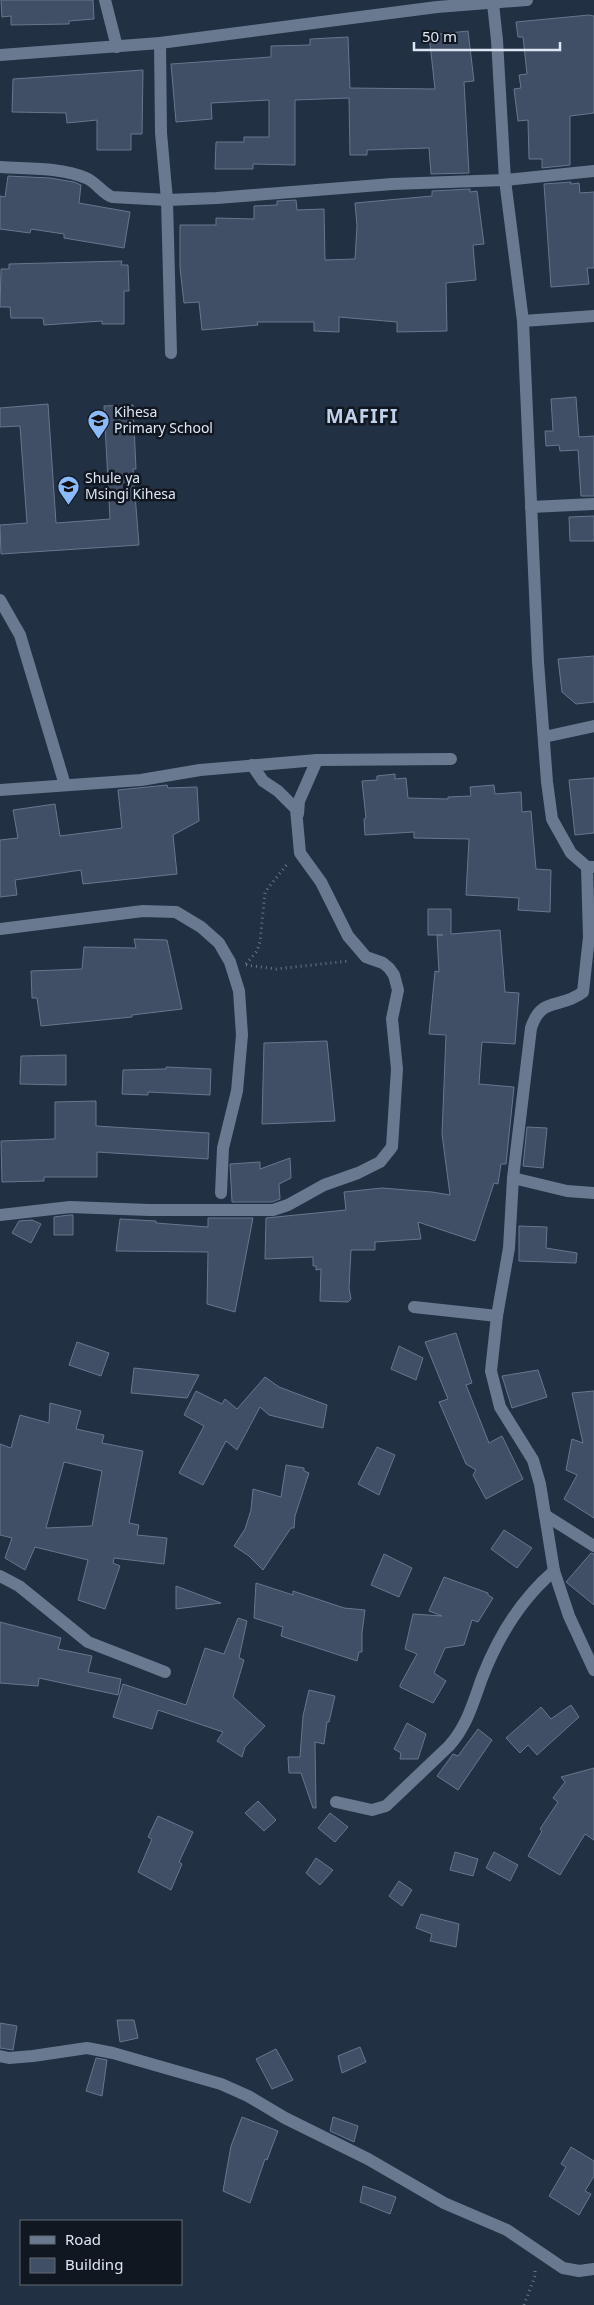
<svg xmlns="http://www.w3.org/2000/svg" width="594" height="2305" font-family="'Noto Sans',sans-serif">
<rect width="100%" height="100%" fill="#213043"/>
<g fill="#404f65" stroke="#66778e" fill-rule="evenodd">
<path d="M1,0H93L94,19L69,21V24L11,25V16L2,17Z"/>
<path d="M589,15L594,16V113L570,116V165L542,168V159H529L528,120L518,121L514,89L521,88L519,75L527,74L523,37H518L516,22Z"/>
<path d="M468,31L474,81L464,82L469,173L431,174L429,148L367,150V155H350L349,98L295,100V165L253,164V169H215L216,142H244V137H269V100L211,103L212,119L176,122L171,64L271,57V46L310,45V39L348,37L350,88L435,89L429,35Z"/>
<path d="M143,70L142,134H131V150H97V120L67,123L66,113L12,112L13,79Z"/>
<path d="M8,176L50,178L74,182L81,185L79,203L130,212L124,248L64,238V234L31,229L30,233L0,229V196L5,197Z"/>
<path d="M571,182V184L579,183L580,193L594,192V268H587L589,284L551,287L544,184Z"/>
<path d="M470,189V192L477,191L484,244L473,245L476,280L446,283L447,331L397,332V322L339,317V332L314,331V322H257L258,325L202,330L199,302L184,303L180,268V225H216V218L254,219V206L277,205V201L296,200L297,210L324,209L325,260L355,259L357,226L355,203L432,196V191Z"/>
<path d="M122,261L121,265H128L129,291H124V324H102V321L44,325L43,318H11L10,307H0L1,269H9V264Z"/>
<path d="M576,397L579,437L594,436V496H581L578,450L560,451L559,445L546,446L545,431H553L551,399Z"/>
<path d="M48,404L56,523L110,519L104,406L133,405L136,469H133L139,545L1,554L0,525L27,523L20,426L0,427V408Z"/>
<path d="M594,516V541H570L569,517Z"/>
<path d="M594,656V702L576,704L562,692L558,659Z"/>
<path d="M395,774V779L406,778L408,798L448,799V797L471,796L470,787L494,785L495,794L521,792L522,812L531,811L536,869L551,870L550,912L518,910L519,898L466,895L469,839L414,838V832L365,835L364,819L366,818L362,781L377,780V776Z"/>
<path d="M594,778V833L575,835L569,780Z"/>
<path d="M167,785L168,788L197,787L199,821L173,835L177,874L83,884L81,870L15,880L17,895L0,897V840L18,838L13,810L55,804L60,836L122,828L118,790Z"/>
<path d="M428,909H451V934L500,930L505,992L519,993L515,1044L482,1042L481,1054L479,1084L514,1087L506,1164H501L498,1184L494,1183L475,1241L418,1222L421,1239L375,1242V1250H351L349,1288L351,1299L348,1302L320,1301L321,1269L316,1270V1266H313V1257L265,1259L266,1218L346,1210L344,1192L382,1188L432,1192L450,1195L442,1134L446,1035L429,1034L435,971L439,972L437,935H443H428Z"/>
<path d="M134,939L167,940L182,1009L132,1015V1017L41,1026L37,998H32L31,971L82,969L84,947L136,948Z"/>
<path d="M327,1041L335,1121L262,1124L264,1043Z"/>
<path d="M66,1055V1085L20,1084L21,1056Z"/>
<path d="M166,1067L211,1069L210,1095L148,1092V1095L122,1094L123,1070L166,1069Z"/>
<path d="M96,1101V1126L209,1133L208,1159L97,1152V1177H44V1181L2,1182L1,1141L55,1139V1102Z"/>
<path d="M527,1127L547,1128L543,1168L523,1166Z"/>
<path d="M290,1158L291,1178L279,1184L280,1199L272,1202H232L230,1164L260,1162V1169Z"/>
<path d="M69,1215H73V1235H54V1217Z"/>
<path d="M208,1218H253L235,1312L207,1304L208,1252L116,1251L120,1219L156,1221V1223L208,1227Z"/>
<path d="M32,1220L41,1224L31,1243L12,1233L19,1221Z"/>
<path d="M519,1226L547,1227L546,1248L577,1253L576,1263L519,1261Z"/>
<path d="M456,1333L472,1383L466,1385L489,1443L502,1436L523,1479L486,1499L473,1475L476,1470L466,1464L439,1402L448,1399L425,1342Z"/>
<path d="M77,1342L109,1353L101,1376L69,1365Z"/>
<path d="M399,1346L423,1358L416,1380L391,1369Z"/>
<path d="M134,1368L199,1375L187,1398L131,1393Z"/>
<path d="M538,1370L547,1397L512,1408L502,1376Z"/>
<path d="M265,1377L279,1387L327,1405L323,1428L269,1415L260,1407L237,1450L226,1441L203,1485L179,1473L204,1426L184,1415L196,1391L222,1404L225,1399L237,1409Z"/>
<path d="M594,1391V1518L564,1499L577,1475L566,1470L572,1439L583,1443L572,1393Z"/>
<path d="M50,1403L81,1411L76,1429L104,1435L102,1443L143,1451L129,1523L139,1525L137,1535L167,1538L164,1564L114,1558L113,1563L120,1566L105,1609L78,1600L88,1560L35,1547L25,1570L5,1558L12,1538L0,1535V1444L11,1448L20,1415L49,1423ZM64,1462L102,1471L92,1526L46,1528Z"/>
<path d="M377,1447L395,1455L379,1495L358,1484Z"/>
<path d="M286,1465L304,1468V1471L309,1473L295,1516L294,1528H291L263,1570L249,1556L234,1546L245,1529L251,1510L253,1489L281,1497Z"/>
<path d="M504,1530L532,1548L517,1568L491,1549Z"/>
<path d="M591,1553L594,1554V1605L566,1582Z"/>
<path d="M384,1554L412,1568L399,1597L371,1585Z"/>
<path d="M444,1577L488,1593V1595L493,1598L478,1622L472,1620L464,1645L445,1648L434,1673L446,1681L433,1703L400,1687V1685L417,1654L405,1649L413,1614L442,1616L429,1611Z"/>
<path d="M256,1583L293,1595V1591L344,1608L365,1610L362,1633V1652H359L357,1661L281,1636L283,1627L254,1618Z"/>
<path d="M176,1586L221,1603L176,1609Z"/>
<path d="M238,1618L247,1621L239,1658L244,1660L233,1697L265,1726L245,1747L242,1757L217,1741L223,1732L158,1710L152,1729L113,1717L123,1684L186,1705L205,1648L224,1654Z"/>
<path d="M0,1622L61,1638L58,1649L92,1656L88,1672L121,1679L118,1695L39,1678L38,1686L0,1683Z"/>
<path d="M309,1690L335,1696L329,1722H327L324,1744L315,1742L316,1808H313L301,1773H289L288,1757H300L303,1716Z"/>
<path d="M571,1705L579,1717L537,1755L528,1745L520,1753L506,1738L541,1707L551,1719Z"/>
<path d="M407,1723L426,1734L418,1759H400L401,1753L394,1749Z"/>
<path d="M478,1729L492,1740L458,1790L437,1776L453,1754L458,1756Z"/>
<path d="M594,1768V1840L585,1834L560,1875L528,1856L542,1831L540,1829L558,1802L553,1798L565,1782L561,1777Z"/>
<path d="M258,1801L276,1820L264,1831L245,1813Z"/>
<path d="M330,1813L348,1827L335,1842L318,1828Z"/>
<path d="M158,1816L193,1832L179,1862L182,1864L171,1890L138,1872L152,1839L148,1837Z"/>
<path d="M455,1852L478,1859L473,1876L450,1870Z"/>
<path d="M494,1852L518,1865L510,1881L486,1868Z"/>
<path d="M316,1858L333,1870L320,1885L306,1873Z"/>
<path d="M399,1881L412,1890L402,1906L389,1896Z"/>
<path d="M421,1914L459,1924L456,1947L430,1941L432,1934L416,1928Z"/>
<path d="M117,2020H134L138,2038L120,2042Z"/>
<path d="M0,2023L17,2026L13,2050L0,2048Z"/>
<path d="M360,2047L366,2062L342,2073L338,2056Z"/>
<path d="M276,2049L293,2080L272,2089L256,2059Z"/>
<path d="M96,2058L107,2060L102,2096L86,2091Z"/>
<path d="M242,2117L278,2131L267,2160L265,2159L250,2203L223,2191L231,2146Z"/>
<path d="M333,2117L358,2126L354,2142L330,2131Z"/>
<path d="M571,2147L594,2161V2176L585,2191L591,2194L579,2215L549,2196L566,2167L561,2164Z"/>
<path d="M363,2186L396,2197L390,2214L360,2202Z"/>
</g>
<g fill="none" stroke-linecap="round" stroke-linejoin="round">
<g stroke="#6a7787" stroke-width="3" stroke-dasharray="1 4" stroke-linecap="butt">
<path d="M246,964L257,951L260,942L265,892L288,863"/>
<path d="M246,965L276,969L349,961"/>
<path d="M524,2305L535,2276V2267"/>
</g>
<g stroke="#69798f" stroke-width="12">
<path d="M105,0L117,47"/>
<path d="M493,4L497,40L505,180L523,321L538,662L547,782L552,819L571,853L587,867H594"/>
<path d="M160,43L161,133L167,200L171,353"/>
<path d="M0,55L160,43L437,7L527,0"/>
<path d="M0,167C27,169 61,167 86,178C96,182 102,193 112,197L167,200L217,198L392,184L505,180L594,171"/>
<path d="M523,321L594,316"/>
<path d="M531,507L594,504"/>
<path d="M0,600L20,635L65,785"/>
<path d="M544,737L594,726"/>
<path d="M0,790L141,780L200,770L317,760L451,759"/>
<path d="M298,814L299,801L317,760"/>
<path d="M587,867L589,937L583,992C560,1010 542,995 531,1028L513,1178L509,1248L497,1316L491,1371L500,1407L533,1460L540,1484L554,1571L569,1616L594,1670"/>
<path d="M0,929L143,911L176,912L201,927L219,943L230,962L239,991L242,1035L237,1091L223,1148L221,1193"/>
<path d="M513,1178L567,1191L594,1193"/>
<path d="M0,1215L70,1207L149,1210H273L288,1205L324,1185L358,1173L380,1162L392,1147L397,1069L392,1019L398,990L394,975L389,968L383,963L366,957L348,936L321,882L300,853L296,809L278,791L263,781L252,765"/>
<path d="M414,1307L497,1316"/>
<path d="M545,1515L594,1546"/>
<path d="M0,1576L19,1586L88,1642L165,1672"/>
<path d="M336,1802L372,1810L386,1806L449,1746C467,1726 473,1703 482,1678C498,1637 520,1600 554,1571"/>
<path d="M0,2056L9,2058L33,2056L87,2048L113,2053L221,2084L248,2096L285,2118L368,2159L444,2203L507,2230L563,2268L579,2271L594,2269"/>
</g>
</g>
<defs>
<symbol id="school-pin" viewBox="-11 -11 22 30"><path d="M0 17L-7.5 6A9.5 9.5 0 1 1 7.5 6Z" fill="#8abafc" stroke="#111720"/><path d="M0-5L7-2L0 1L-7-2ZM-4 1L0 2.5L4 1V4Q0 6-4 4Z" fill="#111"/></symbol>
</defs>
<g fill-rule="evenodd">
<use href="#school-pin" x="86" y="408" width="25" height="34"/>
<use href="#school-pin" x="56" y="474" width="25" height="34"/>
</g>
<g text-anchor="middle" stroke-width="5" stroke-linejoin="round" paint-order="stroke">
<g font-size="14" fill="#dde7f4" stroke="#111720" text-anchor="start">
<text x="114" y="417">Kihesa<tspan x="114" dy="16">Primary School</tspan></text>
<text x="85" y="483">Shule ya<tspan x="85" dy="16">Msingi Kihesa</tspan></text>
</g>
<g font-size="19" font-weight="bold" letter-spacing="1" fill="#c0d2ec" stroke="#111720">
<text x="362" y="423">MAFIFI</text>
</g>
</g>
<rect x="20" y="2220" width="162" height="65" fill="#111720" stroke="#636a75"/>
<rect x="30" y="2236" width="25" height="8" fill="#69798f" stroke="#636a75"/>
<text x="65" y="2245" font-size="15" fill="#dde7f4">Road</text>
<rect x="30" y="2258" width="25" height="15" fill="#404f65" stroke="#636a75"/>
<text x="65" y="2270" font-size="15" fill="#dde7f4">Building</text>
<path d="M414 42v8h146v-8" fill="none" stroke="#dde7f4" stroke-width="2.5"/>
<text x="422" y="42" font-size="15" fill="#dde7f4" stroke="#111720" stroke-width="4" paint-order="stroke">50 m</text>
</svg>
